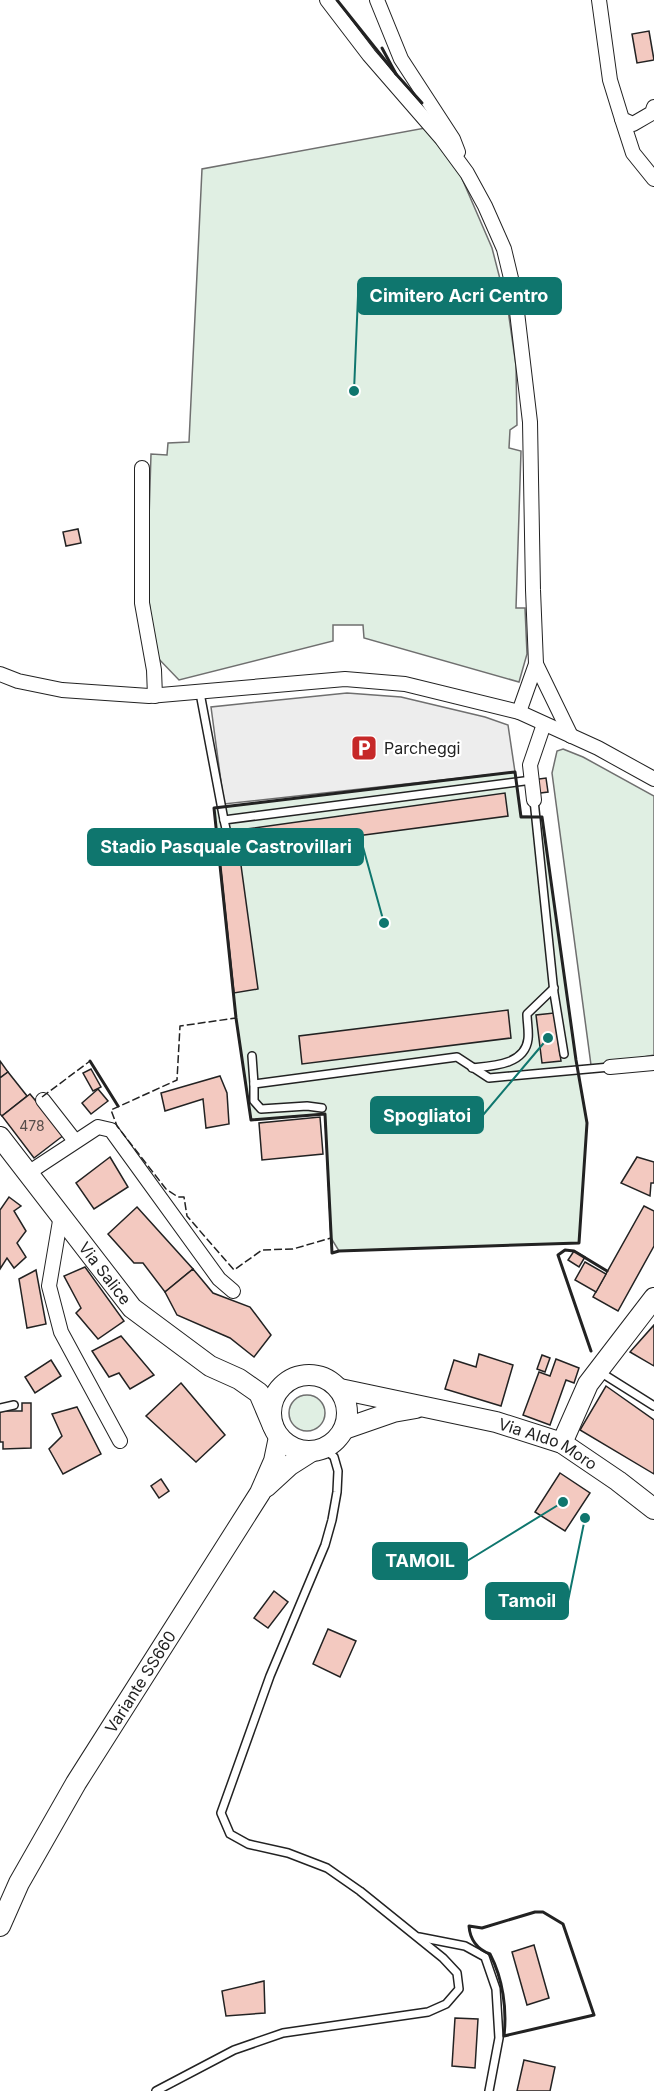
<svg xmlns="http://www.w3.org/2000/svg" width="654" height="2091" font-family="Inter,sans-serif">
<rect width="100%" height="100%" fill="#fff"/>
<g fill="#e0efe3" stroke="#6f6f6f" stroke-width="1.5">
<path d="M425,128L460,174L492,248L508,310L516,366L517,425L510,430L509,448L521,451L516,608H525L527,654L519,682L364,638L363,625H333V641L179,680L155,655L147,583L151,454L167,455L168,443L189,442L202,169Z"/>
<path d="M563,749L583,757L654,796V1055L602,1065H591L552,773L557,751Z"/>
<path d="M515,772L521,816L542,817L576,1060L587,1123L579,1243L339,1251L331,1238L325,1114L251,1120L236,1018L214,808Z"/>
<circle cx="307" cy="1413" r="18"/>
</g>
<path fill="#ededed" stroke="#6f6f6f" stroke-width="1.5" d="M347,693L401,697L485,717L508,725L515,772L224,804L211,707Z"/>
<g fill="#f3c9c0" stroke="#222" stroke-width="1.5">
<path d="M649,31L654,60L637,63L632,34Z"/>
<path d="M78,529L81,543L66,546L63,532Z"/>
<path d="M546,778L548,792L533,794L532,780Z"/>
<path d="M505,793L508,816L250,850L247,829Z"/>
<path d="M247,829L251,847L236,850L232,832Z"/>
<path d="M236,850L240,858L258,989L234,993L219,852Z"/>
<path d="M508,1010L511,1038L302,1064L299,1036Z"/>
<path d="M554,1013L561,1061L542,1063L536,1015Z"/>
<path d="M0,1061L8,1072L0,1078Z"/>
<path d="M91,1069L101,1087L93,1091L83,1073Z"/>
<path d="M8,1072L27,1096L2,1116L0,1114V1078Z"/>
<path d="M220,1076L227,1093L229,1124L206,1128L203,1099L165,1111L161,1093Z"/>
<path d="M98,1089L108,1101L91,1114L82,1103Z"/>
<path d="M30,1094L64,1135L34,1158L2,1116Z"/>
<path d="M320,1117L323,1154L262,1160L259,1123Z"/>
<path d="M110,1157L128,1187L94,1209L76,1183Z"/>
<path d="M637,1157L654,1162V1183H651L650,1196L621,1183Z"/>
<path d="M9,1197L21,1206L14,1211L26,1231L17,1243L26,1257L14,1268L7,1258L0,1269V1210Z"/>
<path d="M644,1206L654,1211V1246L618,1311L593,1297Z"/>
<path d="M137,1207L193,1269L165,1292L143,1263H134L108,1234Z"/>
<path d="M574,1251L585,1257L579,1267L568,1260Z"/>
<path d="M585,1262L606,1274L596,1292L575,1280Z"/>
<path d="M85,1267L124,1321L98,1339L76,1313L81,1308L64,1276Z"/>
<path d="M193,1269L213,1293L250,1307L271,1335L254,1357L230,1338L177,1315L165,1292Z"/>
<path d="M36,1270L46,1324L27,1328L19,1279Z"/>
<path d="M654,1325V1366L630,1352Z"/>
<path d="M121,1336L154,1375L130,1389L119,1373L109,1377L92,1351Z"/>
<path d="M479,1354L513,1365L501,1406L445,1389L454,1360L476,1367Z"/>
<path d="M542,1355L550,1358L545,1372L537,1369Z"/>
<path d="M556,1359L579,1368L574,1383L566,1380L550,1425L523,1415L539,1372L550,1376Z"/>
<path d="M51,1360L61,1376L35,1393L25,1377Z"/>
<path d="M181,1383L225,1435L196,1462L146,1416Z"/>
<path d="M606,1386L654,1420V1474L580,1430Z"/>
<path d="M22,1403H31V1448L3,1449V1442H0V1411H22Z"/>
<path d="M77,1407L101,1454L63,1474L49,1449L62,1436L52,1414Z"/>
<path d="M560,1473L590,1493L565,1531L535,1512Z"/>
<path d="M161,1479L169,1491L159,1498L151,1486Z"/>
<path d="M274,1591L288,1602L268,1628L254,1618Z"/>
<path d="M328,1629L356,1641L340,1677L313,1664Z"/>
<path d="M534,1945L549,1998L527,2005L512,1952Z"/>
<path d="M264,1981L265,2013L226,2016L222,1991Z"/>
<path d="M455,2018L478,2019L475,2068L452,2066Z"/>
<path d="M524,2060L555,2067L550,2091H517Z"/>
</g>
<g fill="none" stroke-linecap="round" stroke-linejoin="round">
<defs>
<g id="lane">
<path d="M200,693L224,820"/>
<path d="M534,800L554,993L564,1054"/>
<path d="M229,842L224,820L532,780"/>
<path d="M252,1056L254,1084"/>
<path d="M472,1068C492,1066 525,1065 528,1039C529,1031 527,1022 527,1014L554,988"/>
<path d="M322,1108L307,1106L261,1109L254,1101V1084L457,1057L489,1078L610,1067"/>
<path d="M600,1372L654,1406"/>
<path d="M0,1408L14,1405"/>
<path d="M419,1937L465,1946L485,1957L496,1989L499,2038L489,2091"/>
<path d="M156,2091L234,2050L283,2033L428,2012L446,2004L459,1989L457,1973L443,1958L360,1891L327,1868L288,1853L248,1844L230,1834L221,1813L270,1676L325,1545L332,1520L337,1492L338,1471L334,1457L324,1448"/>
</g>
<g id="street">
<path d="M327,0L369,55L442,139L467,173L485,206L504,249L515,295L530,422L533,590L536,664"/>
<path d="M377,0L401,59L453,139L458,152"/>
<path d="M599,0L610,80L622,119L633,124L652,113L654,107"/>
<path d="M622,119L633,153L654,179"/>
<path d="M142,468V603L154,670L155,696"/>
<path d="M0,674L18,681L62,690L149,696L345,679L405,684L519,712L598,748L654,779"/>
<path d="M519,712L536,664L571,736"/>
<path d="M534,800L530,765L544,724"/>
<path d="M610,1067L654,1063"/>
<path d="M43,1100L75,1141"/>
<path d="M28,1173L98,1127L111,1130L219,1279L233,1291"/>
<path d="M61,1215L49,1286L61,1332L120,1441"/>
</g>
<g id="secondary">
<path id="s1" d="M0,1137L132,1308L210,1366L239,1379L259,1393L273,1426"/>
<circle cx="309" cy="1413" r="38"/>
<path id="s2" d="M340,1389L496,1422L562,1443L618,1481L654,1509"/>
<path d="M344,1429L393,1412L416,1408"/>
<path d="M562,1443L588,1384L654,1298"/>
<path d="M266,1487L290,1465L312,1451"/>
<path id="s3" d="M0,1926L19,1883L76,1783L260,1493L274,1461L279,1437"/>
</g>
</defs>
<use href="#lane" stroke="#222" stroke-width="10"/>
<use href="#street" stroke="#222" stroke-width="16"/>
<use href="#secondary" stroke="#222" stroke-width="22"/>
<use href="#lane" stroke="#fff" stroke-width="7"/>
<use href="#street" stroke="#fff" stroke-width="14"/>
<use href="#secondary" stroke="#fff" stroke-width="20"/>
<g stroke="#222" stroke-width="1.5" stroke-dasharray="8 3" stroke-linecap="butt">
<path d="M236,1018L251,1120L325,1114L331,1238L293,1249L262,1250L234,1270L187,1216L184,1197H178L166,1189L117,1126L111,1110L177,1080L180,1026Z"/>
<path d="M42,1097L90,1061"/>
</g>
<g stroke="#222" stroke-width="3">
<path d="M337,0L396,74"/>
<path d="M382,48L396,74L422,103"/>
<path d="M515,772L521,817H542L576,1060L587,1123L579,1243L339,1251L332,1253L325,1114L251,1120L236,1018L214,808Z"/>
<path d="M90,1061L118,1106"/>
<path d="M591,1351L558,1255L565,1250L574,1251L607,1271"/>
<path d="M535,1912H543L563,1924L594,2015L504,2036C507,2009 503,1979 490,1954C477,1949 470,1940 469,1926L482,1928Z"/>
</g>
</g>
<defs>
<symbol id="parking-square" viewBox="-11 -11 22 22"><rect x="-9" y="-9" width="18" height="18" rx="4" fill="#c62828" stroke="#fff"/><path d="M-3.5-5.5H1a3.5 3.5 0 0 1 0 7H-1V5.5H-3.5ZM-1-3.4V-.6H.8a1.4 1.4 0 0 0 0-2.8Z" fill="#fff"/></symbol>
</defs>
<g fill-rule="evenodd">
<use href="#parking-square" x="349" y="733" width="30" height="30"/>
</g>
<g text-anchor="middle" stroke-width="4.5" stroke-linejoin="round" paint-order="stroke">
<g font-size="14" fill="#564c4a">
<text x="32" y="1131">478</text>
</g>
<g font-size="16" fill="#222" stroke="#fff" text-anchor="start">
<text x="384" y="754">Parcheggi</text>
</g>
<g font-size="16" fill="#222" stroke="#fff">
<text dy="6" stroke="none"><textPath href="#s1" startOffset="172">Via Salice</textPath></text>
<text dy="6" stroke="none"><textPath href="#s2" startOffset="216">Via Aldo Moro</textPath></text>
<text dy="6" stroke="none"><textPath href="#s3" startOffset="282">Variante SS660</textPath></text>
</g>
</g>
<path fill="none" stroke="#0f766e" stroke-width="2" d="M354 391L358 296M384 923L363 847M548 1038L483 1115M563 1502L467 1561M585 1518L568 1601"/>
<g fill="#0f766e" stroke="#fff" stroke-width="2">
<circle cx="354" cy="391" r="6"/>
<circle cx="384" cy="923" r="6"/>
<circle cx="548" cy="1038" r="6"/>
<circle cx="563" cy="1502" r="6"/>
<circle cx="585" cy="1518" r="6"/>
</g>
<g fill="#0f766e" stroke="#0f766e" stroke-width="2">
<rect x="358" y="278" width="203" height="36" rx="6"/>
<rect x="88" y="829" width="275" height="36" rx="6"/>
<rect x="371" y="1097" width="112" height="36" rx="6"/>
<rect x="373" y="1543" width="94" height="36" rx="6"/>
<rect x="486" y="1583" width="82" height="36" rx="6"/>
</g>
<g font-size="18" text-anchor="middle" font-weight="bold" fill="#fff">
<text x="459" y="302">Cimitero Acri Centro</text>
<text x="226" y="853">Stadio Pasquale Castrovillari</text>
<text x="427" y="1122">Spogliatoi</text>
<text x="420" y="1567">TAMOIL</text>
<text x="527" y="1607">Tamoil</text>
</g>
</svg>
